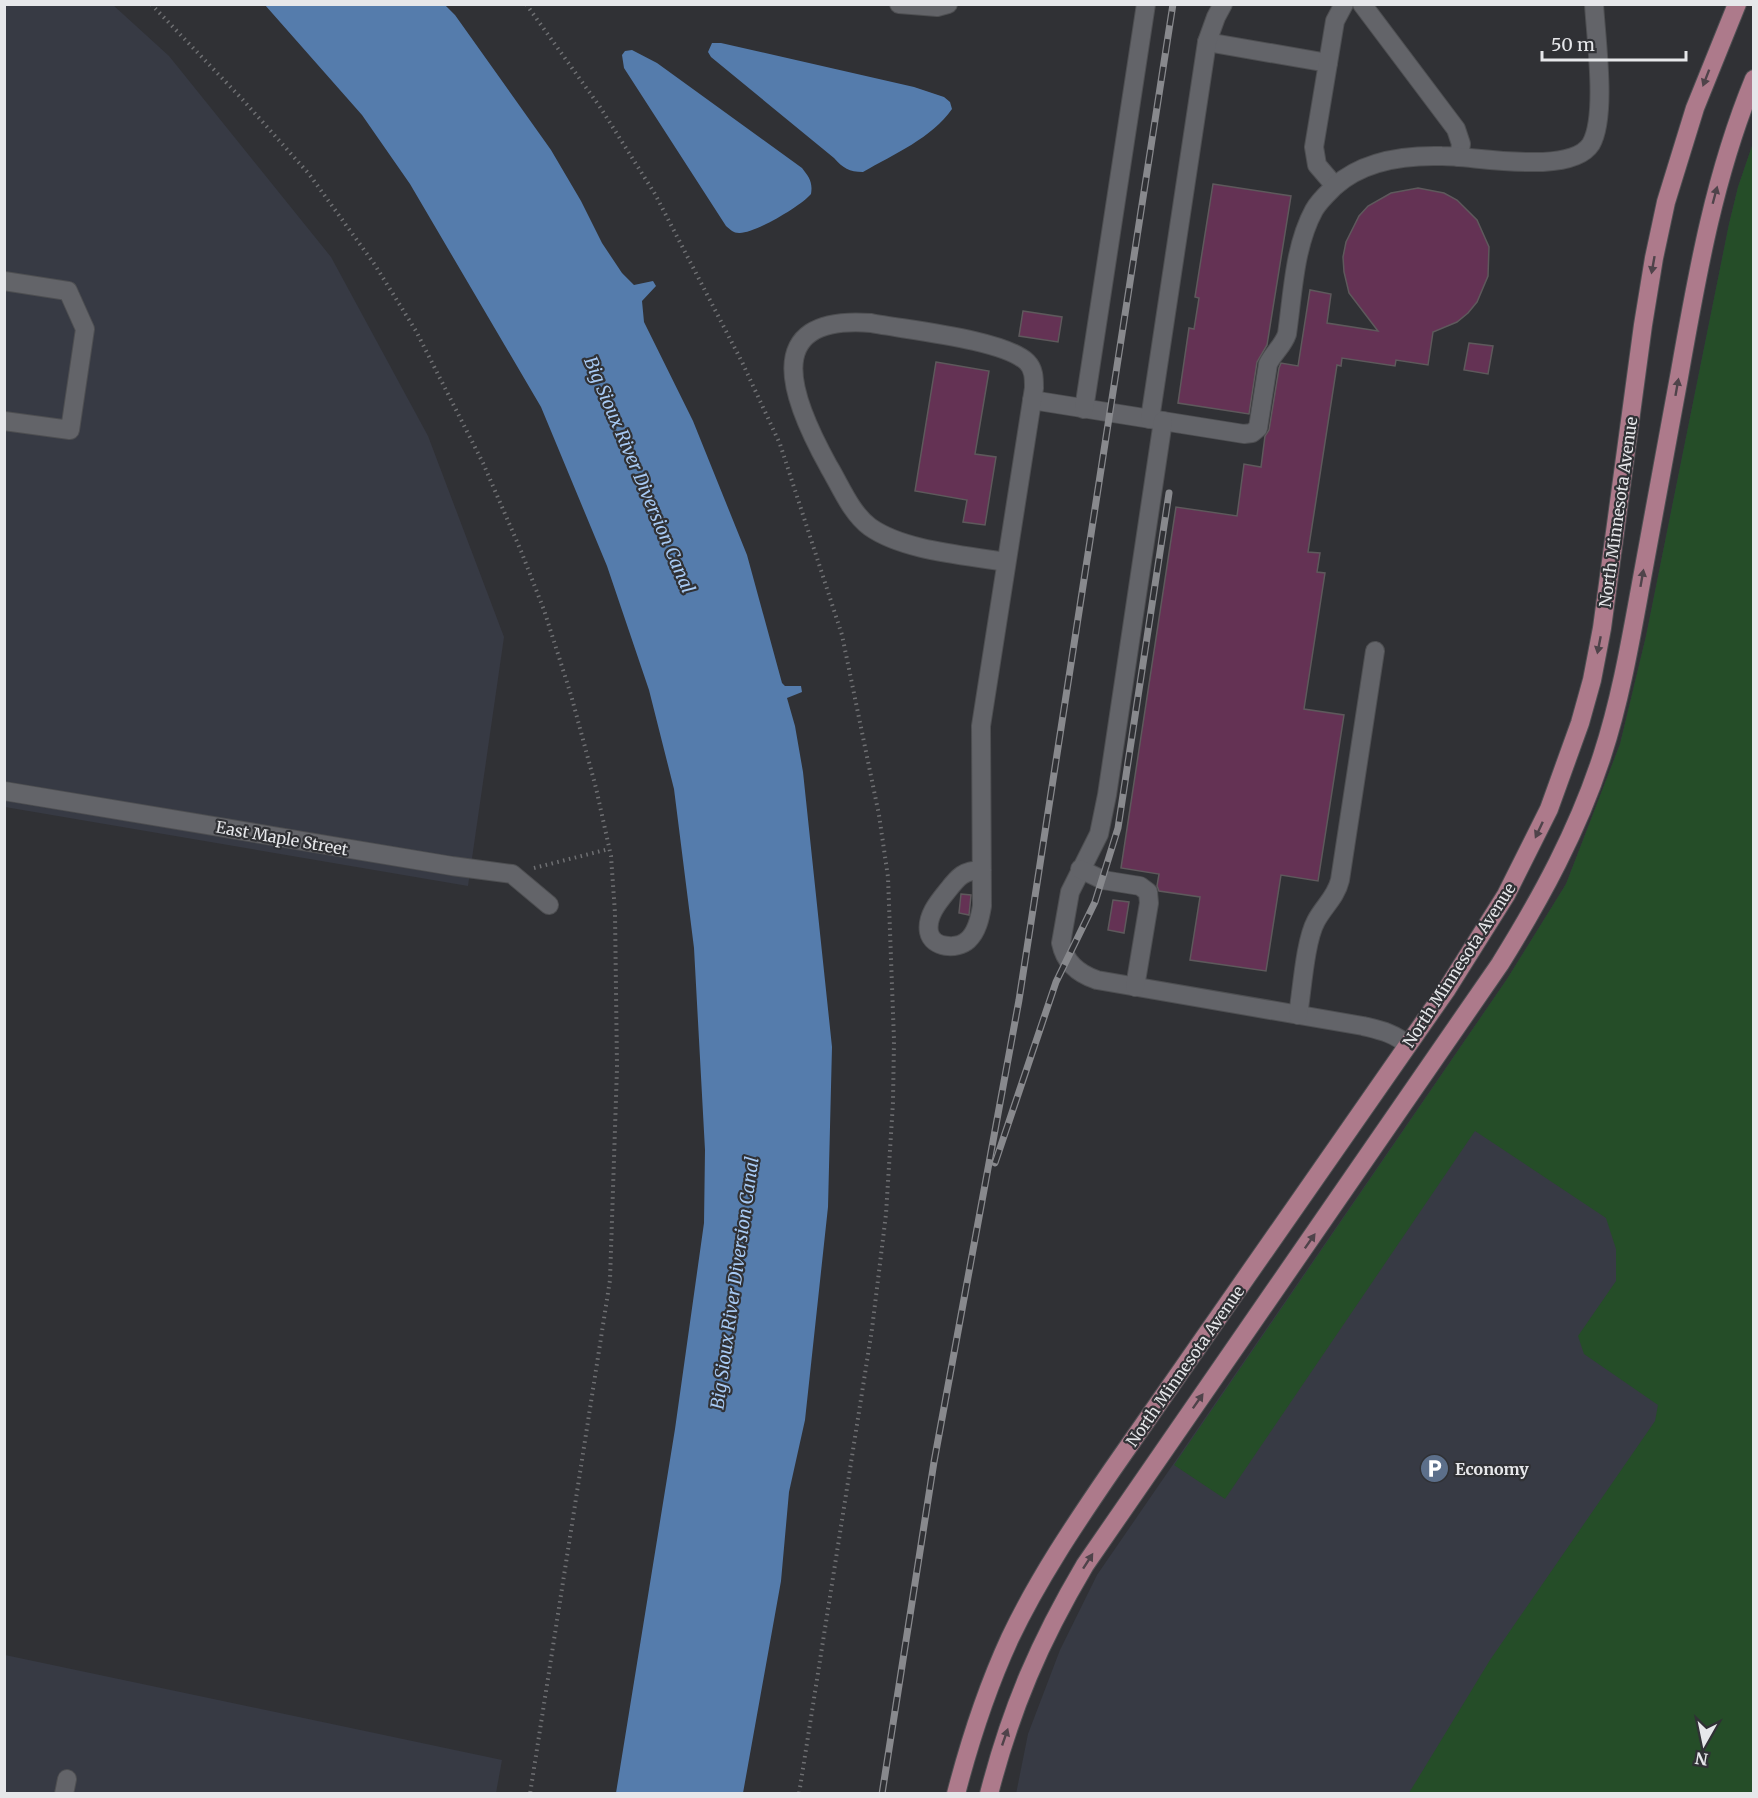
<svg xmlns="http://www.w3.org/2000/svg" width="1758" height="1798" font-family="Merriweather,serif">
<rect width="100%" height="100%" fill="#303135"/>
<g fill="#373a44">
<path d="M4,5H113L169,56L331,257L428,436L504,637L468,886L5,807Z"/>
<path d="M1753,143V1793L1016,1794L1028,1734L1060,1650L1097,1575L1507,979L1566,884L1620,744L1646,636L1729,224L1738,187Z"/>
<path d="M5,1655L502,1760L496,1793L5,1794Z"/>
</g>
<path fill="#254d28" d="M1753,143V1793H1409L1490,1660L1655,1421L1658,1405L1584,1354L1578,1336L1616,1281V1249L1606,1218L1475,1131L1225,1499L1174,1465L1507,979L1566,884L1620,744L1646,636L1729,224L1738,187Z"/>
<g fill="#557cac">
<path d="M265,5H445L455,15L551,150L581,201L602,243L622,273L634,285L653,281L656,286L642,301L644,322L693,421L747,555L782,683L785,686H801L802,692L787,698L795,726L803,772L832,1047L828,1207L805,1420L789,1492L781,1581L743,1793H616L675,1429L704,1223L705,1150L694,948L674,789L649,690L607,566L541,407L410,184L362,115Z"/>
<path d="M712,43H721L914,87L944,97L950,102L952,109C932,138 894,154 863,172C849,172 843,168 834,158L711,57L708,52Z"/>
<path d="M632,50L657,63L802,168C809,177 813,182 811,194C801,206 754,234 739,233C733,233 731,230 726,226L624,68L622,55L625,51Z"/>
</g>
<g fill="#643254" stroke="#5e595c" stroke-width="1.5">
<path d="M1213,184L1291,196L1267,345L1257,362L1249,414L1178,403L1189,328L1194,329L1199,298L1195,297Z"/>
<path d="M1418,188L1444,193L1457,200L1477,220L1489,247L1488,276L1477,302L1468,313L1457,322L1433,332L1428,365L1396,360L1395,366L1342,358L1341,366L1337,365L1308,552L1320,553L1317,572L1325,573L1304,709L1344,715L1318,881L1281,875L1266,971L1190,960L1200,897L1159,891L1157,886L1159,874L1121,868L1176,507L1237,516L1244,464L1261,467L1265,436L1269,430L1279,368L1281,363L1298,366L1310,290L1331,294L1327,323L1378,331L1349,293L1344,272L1343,257L1346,242L1359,216L1368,206L1391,193Z"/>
<path d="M1023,311L1062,317L1058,342L1019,336Z"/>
<path d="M1469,343L1493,346L1488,374L1464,370Z"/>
<path d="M936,362L989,371L975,454L996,457L985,525L963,522L967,500L915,491Z"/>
<path d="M961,894L971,895L969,915L959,913Z"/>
<path d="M1113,900L1129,902L1124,933L1108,930Z"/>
</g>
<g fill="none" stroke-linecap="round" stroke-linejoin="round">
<defs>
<g id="minor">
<path d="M899,4L937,7L948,4"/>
<path d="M1362,4L1456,129L1461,144L1459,157"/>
<path d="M1207,42L1328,63"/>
<path d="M1335,186L1317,165L1314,147L1335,21L1344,4"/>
<path d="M4,281L68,291L85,329L70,430L4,421"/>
<path d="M1032,400L1244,434L1252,433L1258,428L1268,364C1274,352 1283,346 1287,334C1293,293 1294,247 1314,210C1319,201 1328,193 1335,186C1363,161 1405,155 1442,156C1476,156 1571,176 1591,144C1607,116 1596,39 1594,4"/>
<path d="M1084,409L1146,4"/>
<path d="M1150,419L1207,42L1216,17L1223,4"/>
<path d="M1163,421L1107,795L1099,834L1070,892L1061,943C1065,963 1079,974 1097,980L1363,1026C1379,1030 1395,1033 1407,1045"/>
<path d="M4,791L452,866L512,874L549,905"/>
<path d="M1080,869L1103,880L1140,886L1148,892L1149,903L1135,987"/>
<path d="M982,870C964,870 958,877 948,890C939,901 926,916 929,932C932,948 957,950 968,940C977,932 980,918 982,906L981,726L1034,388C1034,378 1034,369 1027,362C1003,339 906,330 871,323C755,314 794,404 829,467C841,487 851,513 870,527C904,551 965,555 1006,562"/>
<path d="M1298,1015C1302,991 1305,941 1316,921C1324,906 1336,897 1340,880L1375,651"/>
<path d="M64,1794L67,1779"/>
</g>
<g id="major">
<path d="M956,1794C970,1740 987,1688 1010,1638C1038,1579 1075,1524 1112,1470L1447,989L1506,895L1549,809L1580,723L1592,680L1602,628L1643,325L1654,258L1666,202L1695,108L1737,4"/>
<path d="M989,1794C1011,1708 1040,1641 1085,1565L1500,964C1541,898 1578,830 1602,756C1621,698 1631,638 1642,578C1654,511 1667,444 1679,377C1697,275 1714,176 1754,79"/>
</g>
</defs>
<use href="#minor" stroke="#4e4f52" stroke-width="20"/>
<use href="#major" stroke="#4e4f52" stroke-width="20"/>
<g stroke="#6f7073" stroke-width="4" stroke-dasharray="1.5 4.5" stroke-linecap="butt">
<path d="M151,4L243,100L309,174L375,265L416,331L483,463L521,551L544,610L571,695L596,788L611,856L615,913L617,1068L610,1280L530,1794"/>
<path d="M526,4L600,107L655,194L742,362L780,444L842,635L879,815L888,877L894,1040L893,1102L886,1214L872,1329L799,1794"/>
<path d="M534,868L609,849"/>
</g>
<use href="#minor" stroke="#636469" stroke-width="18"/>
<use href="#major" stroke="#ad7a8b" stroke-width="18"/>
<defs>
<g id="rail">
<path d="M995,1163L1056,982L1095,902L1118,828L1169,493"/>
<path d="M882,1794L934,1462L1019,1000L1173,4"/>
</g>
</defs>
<use href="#rail" stroke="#88898d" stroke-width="7"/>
<use href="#rail" stroke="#303135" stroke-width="4.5" stroke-dasharray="14" stroke-linecap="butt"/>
</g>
<defs><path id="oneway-solid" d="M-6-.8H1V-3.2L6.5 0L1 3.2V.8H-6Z" transform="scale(1.5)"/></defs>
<g fill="#4f434a">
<use href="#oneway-solid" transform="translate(1706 78) rotate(111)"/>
<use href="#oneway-solid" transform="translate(1715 195) rotate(-75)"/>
<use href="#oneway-solid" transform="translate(1653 265) rotate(100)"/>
<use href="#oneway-solid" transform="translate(1677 387) rotate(-80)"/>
<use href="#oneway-solid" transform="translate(1642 578) rotate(-80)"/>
<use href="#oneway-solid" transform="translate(1599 645) rotate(101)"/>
<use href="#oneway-solid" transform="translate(1539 830) rotate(115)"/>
<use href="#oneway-solid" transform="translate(1310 1241) rotate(-55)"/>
<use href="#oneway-solid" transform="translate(1198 1401) rotate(-55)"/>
<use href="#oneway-solid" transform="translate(1088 1561) rotate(-57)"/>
<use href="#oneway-solid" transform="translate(1005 1737) rotate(-71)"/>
</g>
<defs>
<symbol id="parking-disc" viewBox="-11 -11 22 22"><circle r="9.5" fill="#5c6f8a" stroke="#303135"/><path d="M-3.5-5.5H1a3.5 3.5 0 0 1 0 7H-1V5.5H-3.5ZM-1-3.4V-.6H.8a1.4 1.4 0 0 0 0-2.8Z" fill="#fff"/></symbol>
</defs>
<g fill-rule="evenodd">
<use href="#parking-disc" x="1418" y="1452" width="33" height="33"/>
</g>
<g text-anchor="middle" stroke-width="4.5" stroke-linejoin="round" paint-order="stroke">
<g font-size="16" fill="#e6e7ea" stroke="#303135">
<text transform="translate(1618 512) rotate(-82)" y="6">North Minnesota Avenue</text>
<text transform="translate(282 838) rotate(10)" y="6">East Maple Street</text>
<text transform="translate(1459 965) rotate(-57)" y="6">North Minnesota Avenue</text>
<text transform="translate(1185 1366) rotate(-55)" y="6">North Minnesota Avenue</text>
</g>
<g font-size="16" font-weight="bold" fill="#e6e7ea" stroke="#303135" text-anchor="start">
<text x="1455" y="1475">Economy</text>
</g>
<g font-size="18" font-style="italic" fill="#a8caf4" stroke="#303135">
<text transform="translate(639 475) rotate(67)" y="6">Big Sioux River Diversion Canal</text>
<text transform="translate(735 1283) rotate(-82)" y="6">Big Sioux River Diversion Canal</text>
</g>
</g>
<rect width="1758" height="1798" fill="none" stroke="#e6e7ea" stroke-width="12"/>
<g transform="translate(1704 1744) rotate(189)" stroke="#303135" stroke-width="4.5" paint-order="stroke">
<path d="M0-4.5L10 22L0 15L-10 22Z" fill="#e6e7ea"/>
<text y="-9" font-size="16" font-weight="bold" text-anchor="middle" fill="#e6e7ea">N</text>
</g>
<path d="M1542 51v9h144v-9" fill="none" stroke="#e6e7ea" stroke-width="3"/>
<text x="1551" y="51" font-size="18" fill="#e6e7ea" stroke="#303135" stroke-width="4.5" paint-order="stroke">50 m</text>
</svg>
